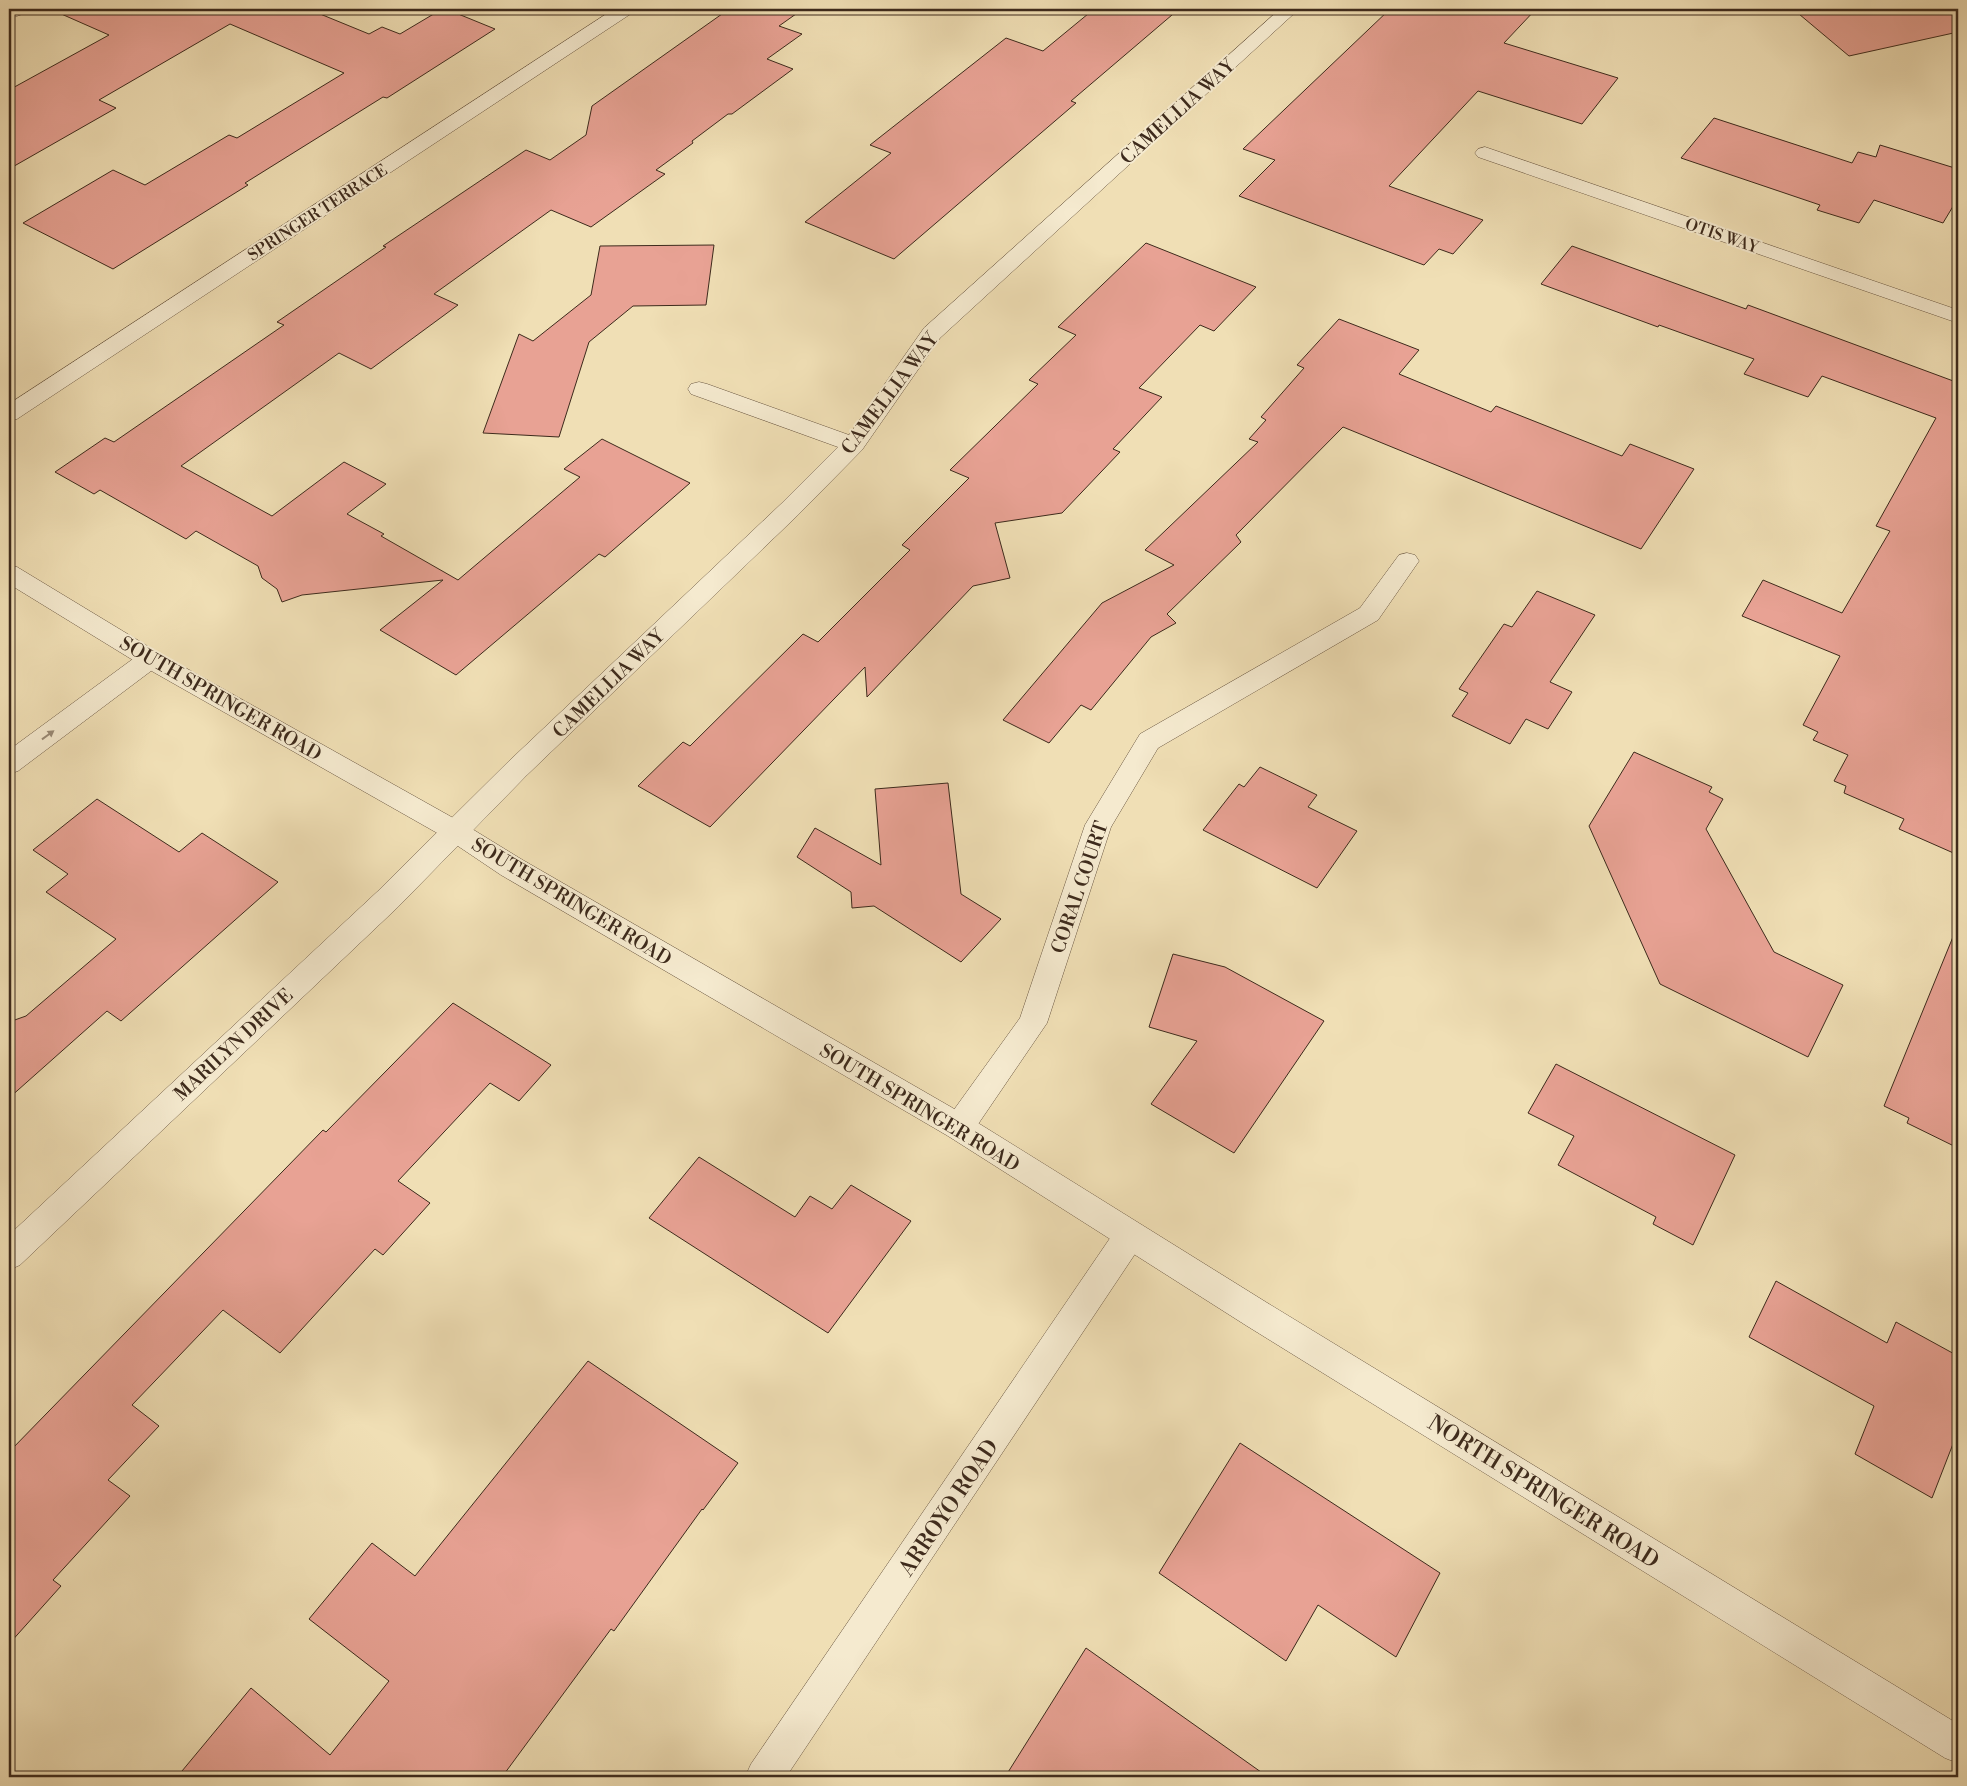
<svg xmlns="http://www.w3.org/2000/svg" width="1967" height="1786" font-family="'Libre Bodoni',serif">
<rect width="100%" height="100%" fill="#f0dfb5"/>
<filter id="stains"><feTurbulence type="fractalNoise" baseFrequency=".004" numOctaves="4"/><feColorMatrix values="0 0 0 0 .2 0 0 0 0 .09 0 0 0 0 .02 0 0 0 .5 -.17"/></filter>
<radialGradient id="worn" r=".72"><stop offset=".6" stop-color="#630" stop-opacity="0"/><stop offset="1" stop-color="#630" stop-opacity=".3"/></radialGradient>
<g fill="#e8a294" stroke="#3d2a1c">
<path d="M50,9H308L369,34L382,27L400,34L442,9H446L495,29L387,98L383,97L245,183L248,185L113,269L23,223L113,170L145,185L229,135L237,138L344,73L230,24L99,100L116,108L9,169V90L109,35Z"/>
<path d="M729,9H803L779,26L802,34L767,59L793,69L732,114H728L692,141L693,143L656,170L665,174L591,227L551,210L434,294L458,305L371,369L339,353L181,466L272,516L344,462L386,484L347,514L384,534L381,536L458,580L580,477L564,469L602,439L690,483L605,557L599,554L456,675L380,630L443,580L302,595L282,602L277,589L262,578L258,566L196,531L186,539L100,490L94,494L55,472L105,438L114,442L284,325L277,322L386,247L383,246L526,150L550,160L586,135L592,106Z"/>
<path d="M1094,9H1179L1071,101L1076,103L894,259L805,222L891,153L870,145L1006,38L1043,51Z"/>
<path d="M1390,9H1536L1504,43L1618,78L1582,124L1478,91L1389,186L1483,220L1453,254L1439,249L1424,265L1239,196L1275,160L1243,149Z"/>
<path d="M1793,9H1958V32L1849,56Z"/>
<path d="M1714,118L1852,163L1858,152L1876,157L1880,145L1958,169V198L1943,223L1874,200L1859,223L1817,210L1820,205L1681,158Z"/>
<path d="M1146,243L1256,287L1214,331L1200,325L1139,388L1162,397L1113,449L1120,452L1062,513L995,523L1010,578L973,586L867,697L865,667L710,827L638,786L683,742L690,746L803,634L818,642L910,550L902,545L969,478L950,470L1038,384L1029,380L1076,335L1058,327Z"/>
<path d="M714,245L706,305L633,306L589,342L559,437L483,433L519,334L533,341L591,295L600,246Z"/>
<path d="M1572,246L1746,309L1748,305L1956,382L1958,378V855L1899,829L1904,819L1844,793L1846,786L1834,781L1848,755L1813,740L1818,732L1803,725L1840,656L1742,616L1763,580L1842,613L1890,531L1876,526L1936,418L1822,376L1808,397L1744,374L1754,359L1659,325L1658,327L1541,284Z"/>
<path d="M1339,319L1419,350L1399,374L1491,412L1496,406L1622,456L1630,444L1694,469L1641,549L1343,427L1236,535L1241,542L1167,614L1176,623L1151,637L1091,710L1081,705L1049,743L1003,720L1102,603L1174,565L1145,550L1258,442L1249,439L1266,420L1261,417L1304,368L1297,365Z"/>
<path d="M1537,591L1595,615L1550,682L1572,692L1548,729L1526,719L1510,744L1452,716L1468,693L1459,689L1504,624L1512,627Z"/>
<path d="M1634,752L1712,787L1709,792L1723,799L1706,829L1774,952L1843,985L1808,1057L1660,984L1589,826Z"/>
<path d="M1260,767L1317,795L1308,807L1357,831L1317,888L1203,830L1239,784L1244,787Z"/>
<path d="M948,783L961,894L1001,919L961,962L874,906L852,908L851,892L797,857L815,828L881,865L875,789Z"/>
<path d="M97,799L179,852L202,833L278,882L121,1021L107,1011L9,1098V1022L26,1016L116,939L46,892L68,874L33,850Z"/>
<path d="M1957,927H1958V1148L1907,1123L1909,1118L1884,1106Z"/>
<path d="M1173,954L1225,967L1324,1021L1234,1153L1151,1104L1197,1041L1149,1027Z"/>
<path d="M453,1003L551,1065L519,1101L490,1083L398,1181L430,1203L383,1255L375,1249L280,1353L223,1310L132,1405L159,1426L108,1480L130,1496L53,1580L61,1586L9,1644V1452L323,1130L326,1132Z"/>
<path d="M1556,1064L1735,1155L1693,1245L1653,1224L1656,1217L1558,1165L1574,1136L1528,1113Z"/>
<path d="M699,1157L795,1217L810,1196L832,1209L851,1185L911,1221L828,1333L649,1218Z"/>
<path d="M1776,1281L1887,1343L1896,1322L1958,1356V1431L1932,1498L1855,1454L1874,1406L1749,1337Z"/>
<path d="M588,1361L738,1463L703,1510L702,1509L614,1631L611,1629L502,1777H177L251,1688L330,1755L389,1681L309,1619L372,1543L415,1576Z"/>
<path d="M1240,1443L1440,1573L1396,1657L1318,1605L1286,1661L1159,1573Z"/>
<path d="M1086,1648L1268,1777H1005Z"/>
</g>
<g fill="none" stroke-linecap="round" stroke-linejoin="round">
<defs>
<path id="service" d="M150,650L159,653L162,659L159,665L18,771L9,774V750L141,653Z"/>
<g id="minor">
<path d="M9,9H28L25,13L9,19Z"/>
<path d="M614,9H635L632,13L17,419L9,421V404Z"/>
<path d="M1280,9H1299L940,338L862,450L798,515L526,776L398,907L20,1265L9,1270V1235L378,891L508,762L782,503L838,447L691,394L688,389L691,384L699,382L707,384L849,435L924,328Z"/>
<path d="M1485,147L1958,310V323L1478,157L1475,153L1478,149Z"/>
<path d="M1407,553L1415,555L1419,561L1378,620L1158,748L1111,827L1047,1023L970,1136L959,1140L948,1136L944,1127L948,1118L1020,1018L1085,825L1140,734L1360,608L1399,555Z"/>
<path d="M1130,1221L1141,1225L1146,1235L1141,1245L786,1777H745L751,1764L1119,1225Z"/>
</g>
<path id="tertiary" d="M9,565L17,567L159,653L464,824L521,859L970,1118L1269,1304L1958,1724V1763L1945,1758L1247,1326L948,1136L501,875L446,838L141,665L9,584Z"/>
</defs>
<use href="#service" stroke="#6a5742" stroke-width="1"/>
<use href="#minor" stroke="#6a5742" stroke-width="1"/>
<use href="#tertiary" stroke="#6a5742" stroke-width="1"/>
<use href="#service" fill="#f5eacf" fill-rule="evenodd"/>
<use href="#minor" fill="#f5eacf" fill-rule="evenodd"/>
<use href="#tertiary" fill="#f5eacf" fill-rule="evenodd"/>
</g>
<defs><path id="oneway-solid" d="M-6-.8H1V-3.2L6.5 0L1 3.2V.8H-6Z" transform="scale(1.25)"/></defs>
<use fill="#998a76" href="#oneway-solid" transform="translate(48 735) rotate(-36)"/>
<g text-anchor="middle" stroke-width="4" stroke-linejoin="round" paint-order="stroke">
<g font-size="16" fill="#3d2a1c" stroke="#f5eacf">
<text transform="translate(317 212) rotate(-33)" y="6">SPRINGER TERRACE</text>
<text transform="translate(1722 235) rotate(19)" y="6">OTIS WAY</text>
</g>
<g font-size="19" fill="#3d2a1c" stroke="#f5eacf">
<text transform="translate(1177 111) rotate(-42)" y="7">CAMELLIA WAY</text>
<text transform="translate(889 393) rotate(-53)" y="7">CAMELLIA WAY</text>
<text transform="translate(608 683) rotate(-44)" y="7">CAMELLIA WAY</text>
<text transform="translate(221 698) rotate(30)" y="7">SOUTH SPRINGER ROAD</text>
<text transform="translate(1079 887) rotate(-71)" y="7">CORAL COURT</text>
<text transform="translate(572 901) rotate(31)" y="7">SOUTH SPRINGER ROAD</text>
<text transform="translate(233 1044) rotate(-43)" y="7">MARILYN DRIVE</text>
<text transform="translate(920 1107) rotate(31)" y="7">SOUTH SPRINGER ROAD</text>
</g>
<g font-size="22" fill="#3d2a1c" stroke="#f5eacf">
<text transform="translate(1544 1491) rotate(32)" y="8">NORTH SPRINGER ROAD</text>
<text transform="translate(948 1507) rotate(-56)" y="8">ARROYO ROAD</text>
</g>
</g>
<rect width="1967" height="1786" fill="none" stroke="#f0dfb5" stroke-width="30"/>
<rect x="10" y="10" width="1947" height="1766" fill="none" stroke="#3d2a1c" stroke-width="2.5"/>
<rect x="15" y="15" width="1937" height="1756" fill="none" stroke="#3d2a1c"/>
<rect width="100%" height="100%" filter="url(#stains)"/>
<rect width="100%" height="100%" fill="url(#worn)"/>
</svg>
